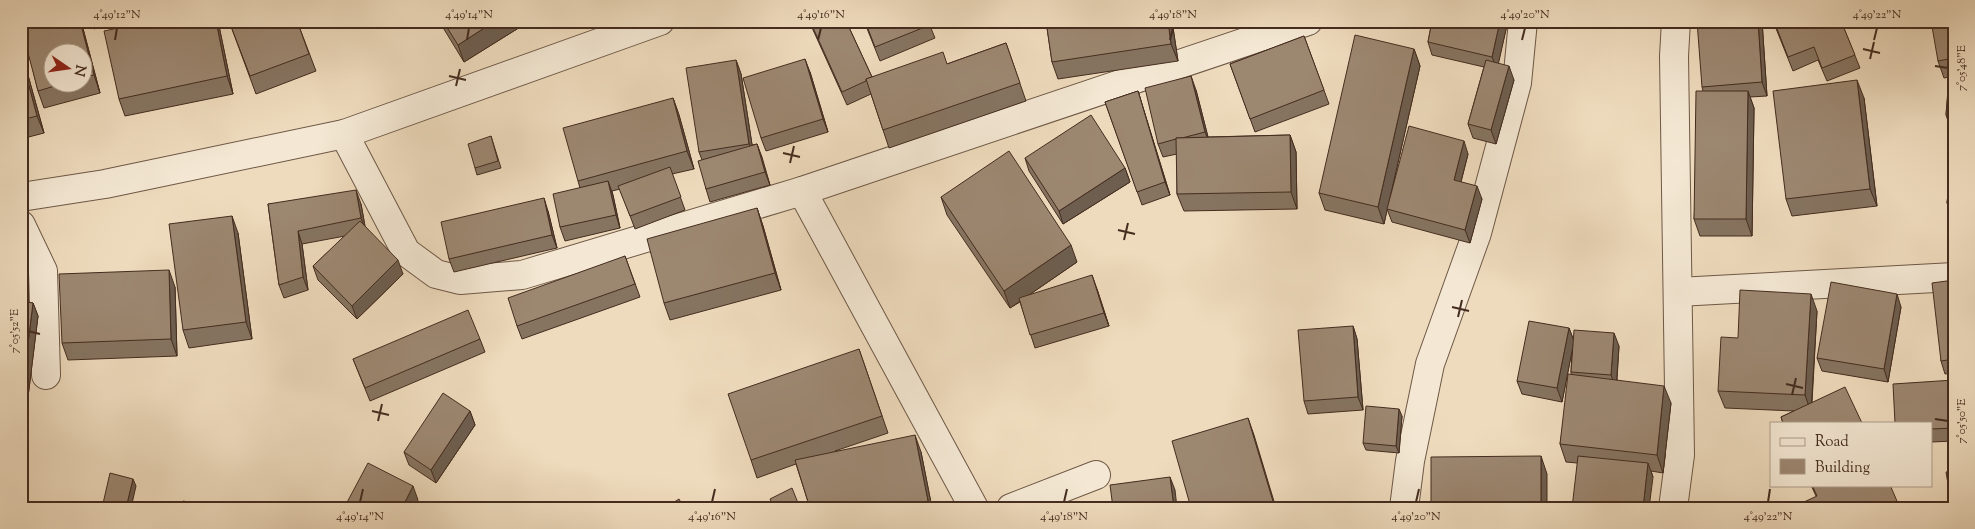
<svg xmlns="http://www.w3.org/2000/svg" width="1975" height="529" font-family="'Sorts Mill Goudy',serif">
<rect width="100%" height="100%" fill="#eedbbd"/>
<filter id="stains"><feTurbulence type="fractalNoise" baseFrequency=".004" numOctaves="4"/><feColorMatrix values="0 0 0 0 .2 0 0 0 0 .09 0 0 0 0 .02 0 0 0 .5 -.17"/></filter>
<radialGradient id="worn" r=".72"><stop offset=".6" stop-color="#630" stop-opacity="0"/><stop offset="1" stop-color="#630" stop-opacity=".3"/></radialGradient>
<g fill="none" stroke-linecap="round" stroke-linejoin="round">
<defs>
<g id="street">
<path d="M344,134L406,252L436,274L460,280L522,275L802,191L1308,21"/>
<path d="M802,191L974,508"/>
<path d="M21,197L105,184L344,134L660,21"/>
<path d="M21,225L43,271L46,375"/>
<path d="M1678,292L1954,277"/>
<path d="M1011,508L1096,475"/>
<path d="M1404,508L1410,461L1430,364L1477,233L1517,83L1523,21"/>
<path d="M1673,508L1680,455L1674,56L1676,21"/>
</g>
</defs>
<use href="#street" stroke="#6e5846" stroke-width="30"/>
<use href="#street" stroke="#f4e8d4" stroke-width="28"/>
</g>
<g fill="#867461" stroke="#442c1f" fill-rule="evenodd">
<path d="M21,21H81L100,93L44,108L38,91ZM82,52V82H52Z"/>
<path d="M91,21H116L94,29Z"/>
<path d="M229,21H297L316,71L256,94Z"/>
<path d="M439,21H524L525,24L464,62Z"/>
<path d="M809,21H846L872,77L947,64L1006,43L1026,101L889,148L871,94L847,105Z"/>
<path d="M864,21H928L935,38L880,61Z"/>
<path d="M1046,21H1172L1178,61L1058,79L1052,62Z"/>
<path d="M1432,21H1506L1507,25L1498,63L1514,80L1496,144L1473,138L1468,124L1484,67L1432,55L1428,42Z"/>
<path d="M1762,21L1767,96L1750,97L1754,108L1752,236H1700L1694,219L1703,91L1702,87Z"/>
<path d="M1773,21H1841L1860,68L1827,81L1818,60L1793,71Z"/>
<path d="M1954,21V133H1952L1946,115L1949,77L1944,78L1938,61Z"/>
<path d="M219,26L233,94L125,116L119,99Z"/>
<path d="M1304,36L1329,104L1255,132L1230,64Z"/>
<path d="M1414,49L1420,66L1389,202L1468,154L1461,182L1482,199L1470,243L1392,222L1387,209L1384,224L1325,210L1319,193Z"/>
<path d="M21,50L44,133L21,139Z"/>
<path d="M736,60L741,74L752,145L757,144L770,185L710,202L706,189L702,160L699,152Z"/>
<path d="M810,72L828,132L766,151L761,138Z"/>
<path d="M1196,90L1208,137L1290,135L1296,152L1297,209L1184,211L1177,194V154L1163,157L1158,144Z"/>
<path d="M1138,91L1170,195L1142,205L1105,102Z"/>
<path d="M673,98L679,115L694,169L672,174L685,210L635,229L620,189L612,191L620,228L565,241L560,227L580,188L578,181Z"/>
<path d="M1864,98L1877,206L1792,216L1786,199Z"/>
<path d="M491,136L501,168L477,175L475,168Z"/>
<path d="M1954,147V216H1952L1947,203Z"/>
<path d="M1025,158L1125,168L1130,182L1063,224L1029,171Z"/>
<path d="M941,197L1077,262L1029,295L1097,289L1109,326L1035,348L1020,302L1010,308L947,215Z"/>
<path d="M268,204H361L365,226L403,274L357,319L318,280L313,266L345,236L302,244L308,290L284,298L279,285Z"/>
<path d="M757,208L763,226L781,290L670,320L664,303Z"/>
<path d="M548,211L557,248L454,272L449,259Z"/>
<path d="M238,233L252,339L189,348L183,330Z"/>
<path d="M625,256L640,297L522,339L517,326Z"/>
<path d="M1954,280V373L1945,374L1941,361Z"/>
<path d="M175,287L177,356L68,360L62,343Z"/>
<path d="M21,301L33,303L38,316L28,397H21Z"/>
<path d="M1901,307L1888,382L1822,371L1817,358Z"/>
<path d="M1817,311L1812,403L1862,423H1783L1781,417L1794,411L1725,408L1718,391Z"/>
<path d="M1353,326L1357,339L1363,410L1308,414L1304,401Z"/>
<path d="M1569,328L1573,339L1619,346L1617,380L1671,403L1663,473L1651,471L1653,477L1577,463L1566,462L1560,444L1571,375V372L1572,351L1562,402L1522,394L1517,381Z"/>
<path d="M480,339L485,352L370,401L353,359Z"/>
<path d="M859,349L888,433L835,451L921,452L932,508H810L796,464L757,478L751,460Z"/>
<path d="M1954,380V441L1931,442V423Z"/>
<path d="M470,411L475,425L436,483L409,465L404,452Z"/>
<path d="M1402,416L1399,453L1366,450L1363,443Z"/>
<path d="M1811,485H1890L1816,496Z"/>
</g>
<g fill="#6d5e4f" stroke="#442c1f">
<path d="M80,21H81L100,93L94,75Z"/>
<path d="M216,21H218L219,26L233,94L227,76Z"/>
<path d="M495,21H524L525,24L464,62L458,45Z"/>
<path d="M1168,21H1172L1178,61L1171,44Z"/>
<path d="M1500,21H1506L1507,25L1497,70L1492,57Z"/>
<path d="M1758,21H1762L1767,96L1762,82Z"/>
<path d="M1414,49L1420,66L1384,224L1378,207Z"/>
<path d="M21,50L44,133L37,116L21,56Z"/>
<path d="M805,59L810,72L828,132L823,119Z"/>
<path d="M736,60L741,74L754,157L749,144Z"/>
<path d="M1509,66L1514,80L1496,144L1491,130Z"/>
<path d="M1191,76L1196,90L1210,145L1205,132Z"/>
<path d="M1857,80L1864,98L1877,206L1870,189Z"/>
<path d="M1138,91L1142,105L1170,195L1165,182Z"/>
<path d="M1748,91L1754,108L1752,236L1746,219Z"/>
<path d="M673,98L679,115L694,169L687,151Z"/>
<path d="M1290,135L1296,152L1297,209L1291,192Z"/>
<path d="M1464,141L1468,154L1458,193L1454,180Z"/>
<path d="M757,144L762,157L770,185L765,172Z"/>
<path d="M1125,168L1130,182L1063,224L1059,211Z"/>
<path d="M608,181L613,195L620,228L616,215Z"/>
<path d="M1477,186L1482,199L1470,243L1465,230Z"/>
<path d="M356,190L361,204L366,232L361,218Z"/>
<path d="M544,198L548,211L557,248L552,235Z"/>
<path d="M757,208L763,226L781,290L775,273Z"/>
<path d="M232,216L238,233L252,339L246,322Z"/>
<path d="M298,231L302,244L308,290L303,277Z"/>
<path d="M1071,245L1077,262L1010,308L1004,291Z"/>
<path d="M398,260L403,274L357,319L352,306Z"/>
<path d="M169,270L175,287L177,356L171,339Z"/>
<path d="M1092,275L1097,289L1109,326L1104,313Z"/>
<path d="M1811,294L1817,311L1811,412L1805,395Z"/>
<path d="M1897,294L1901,307L1888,382L1884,369Z"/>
<path d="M33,303L38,316L28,397L23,384Z"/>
<path d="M1353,326L1357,339L1363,410L1358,397Z"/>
<path d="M1569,328L1574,341L1562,402L1557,388Z"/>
<path d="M1614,333L1619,346L1616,389L1611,375Z"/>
<path d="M1664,386L1671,403L1663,473L1657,455Z"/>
<path d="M21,406L23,426L21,422Z"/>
<path d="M1399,409L1402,416L1399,453L1396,446Z"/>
<path d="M470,411L475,425L436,483L431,470Z"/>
<path d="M1248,418L1254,435L1276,508H1275Z"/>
<path d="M915,435L921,452L932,508H930L928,501Z"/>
<path d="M1541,456L1547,474V508H1541Z"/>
<path d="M1648,463L1653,477L1649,508H1643Z"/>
<path d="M1170,477L1175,490L1177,508H1174Z"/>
<path d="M133,479L136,486L131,508H126Z"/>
<path d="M413,486L418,500L414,508H402Z"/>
</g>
<g fill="#9c8771" stroke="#442c1f">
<path d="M21,21H80L94,75L82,78V52H52V82H68L38,91L21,26Z"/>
<path d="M151,21H216L227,76L119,99L104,31Z"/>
<path d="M229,21H297L309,54L250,76Z"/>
<path d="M443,21H495L458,45Z"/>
<path d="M810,21H846L872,77L866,79V81L842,92Z"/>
<path d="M865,21H928L930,25L875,47Z"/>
<path d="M1046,21H1168L1171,44L1052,62Z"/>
<path d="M1432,21H1500L1492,57L1428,42Z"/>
<path d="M1697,21H1758L1762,82L1702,87Z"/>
<path d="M1774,21H1841L1855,55L1822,68L1814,47L1788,57Z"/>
<path d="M1931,21H1954V58L1938,61Z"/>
<path d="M1355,35L1414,49L1378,207L1319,193Z"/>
<path d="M1304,36L1324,90L1250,119L1230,64Z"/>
<path d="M1006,43L1020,83L883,130L866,79L943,52L947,64Z"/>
<path d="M21,56L37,116L21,120Z"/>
<path d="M805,59L823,119L761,138L743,78Z"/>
<path d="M736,60L749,144L699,152L686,68Z"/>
<path d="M1486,60L1509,66L1491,130L1468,124Z"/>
<path d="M1950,68H1954V116L1946,115Z"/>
<path d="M1191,76L1205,132L1182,138H1176V139L1158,144L1145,88Z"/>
<path d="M1857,80L1870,189L1786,199L1773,91Z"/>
<path d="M1138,91L1165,182L1137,192L1105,102Z"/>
<path d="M1696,91H1748L1746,219H1694Z"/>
<path d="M673,98L687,151L578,181L563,128Z"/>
<path d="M1091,115L1125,168L1059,211L1025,158Z"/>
<path d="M1409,126L1464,141L1454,180L1477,186L1465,230L1387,209Z"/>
<path d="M1290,135L1291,192L1177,194L1176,138Z"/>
<path d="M491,136L498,161L475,168L468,144Z"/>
<path d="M757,144L765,172L706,189L698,161Z"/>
<path d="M1953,147H1954V203H1947Z"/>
<path d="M1009,151L1071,245L1004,291L941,197Z"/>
<path d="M670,167L681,197L630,216L618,186Z"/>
<path d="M608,181L616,215L560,227L553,194Z"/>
<path d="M356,190L361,218L298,231L303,277L279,285L268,204Z"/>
<path d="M544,198L552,235L449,259L441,222Z"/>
<path d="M757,208L775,273L664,303L647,239Z"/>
<path d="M232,216L246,322L183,330L169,224Z"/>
<path d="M360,221L398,260L352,306L313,266Z"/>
<path d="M625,256L635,284L517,326L508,298Z"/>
<path d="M169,270L171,339L62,343L59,274Z"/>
<path d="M1092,275L1104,313L1030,335L1019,298Z"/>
<path d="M1954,280V359L1941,361L1932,283Z"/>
<path d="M1831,282L1897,294L1884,369L1817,358Z"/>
<path d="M1740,290L1811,294L1805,395L1718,391L1721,337L1738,338Z"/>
<path d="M21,301L33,303L23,384H21Z"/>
<path d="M468,310L480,339L365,388L353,359Z"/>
<path d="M1529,321L1569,328L1557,388L1517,381Z"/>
<path d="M1353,326L1358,397L1304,401L1298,330Z"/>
<path d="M1574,330L1614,333L1611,375L1571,372Z"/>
<path d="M859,349L882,416L751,460L728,394Z"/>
<path d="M1568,374L1664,386L1657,455L1560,444Z"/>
<path d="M1954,380V428L1931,429V423H1895L1893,384Z"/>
<path d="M1845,387L1862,423H1783L1781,417Z"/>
<path d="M443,393L470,411L431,470L404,452Z"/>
<path d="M1366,406L1399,409L1396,446L1363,443Z"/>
<path d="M1248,418L1275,508H1191L1172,441Z"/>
<path d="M915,435L928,501L900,508H810L795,460Z"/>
<path d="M1541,456V508H1431V457Z"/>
<path d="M1578,456L1648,463L1643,508H1572Z"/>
<path d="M368,463L413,486L402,508H344Z"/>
<path d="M1954,471V508H1952L1946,472Z"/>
<path d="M110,473L133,479L126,508H102Z"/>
<path d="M1170,477L1174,508H1113L1110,485Z"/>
<path d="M1812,485H1890L1900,508H1791L1817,496Z"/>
<path d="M792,488L800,508H774L770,499Z"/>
<path d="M679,499L684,508H665Z"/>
<path d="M183,501L219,508H181Z"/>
<path d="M21,504L36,508H21Z"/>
</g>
<path fill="none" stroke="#442c1f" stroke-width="2" d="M115,40L117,28M467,40L469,28M818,40L821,28M1170,40L1173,28M1522,40L1525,28M1874,40L1877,28M1863,49L1880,53M1870,59L1874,42M1935,66L1948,68M449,76L466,80M456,86L460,69M783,153L800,157M790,163L794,146M1118,230L1135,234M1124,240L1128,223M1452,307L1469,311M1458,317L1462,300M28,331L40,334M1786,384L1803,388M1792,395L1796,378M372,411L389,415M1935,419L1948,421M378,421L382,404M360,502L363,489M712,502L715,489M1064,502L1067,489M1416,502L1419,489M1768,502L1770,489"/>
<rect width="1975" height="529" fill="none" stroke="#eedbbd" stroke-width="55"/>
<rect x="1770" y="422" width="162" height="65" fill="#f4e8d4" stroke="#ae9d8c"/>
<rect x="1780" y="438" width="25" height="8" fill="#f4e8d4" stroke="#ae9d8c"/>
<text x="1815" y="446" font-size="15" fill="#442c1f">Road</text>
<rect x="1780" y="459" width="25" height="15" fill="#9c8771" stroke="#ae9d8c"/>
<text x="1815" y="472" font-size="15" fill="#442c1f">Building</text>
<g transform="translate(68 68) rotate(103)"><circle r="24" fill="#f4e8d4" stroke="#ae9d8c"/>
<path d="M0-4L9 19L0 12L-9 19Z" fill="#8f2418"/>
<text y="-8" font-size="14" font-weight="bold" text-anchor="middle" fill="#442c1f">N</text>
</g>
<rect x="28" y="28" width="1920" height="474" fill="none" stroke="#442c1f" stroke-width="2"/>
<g font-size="12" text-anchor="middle" fill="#442c1f">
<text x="117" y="18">4°49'12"N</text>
<text x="469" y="18">4°49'14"N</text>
<text x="821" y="18">4°49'16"N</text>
<text x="1173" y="18">4°49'18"N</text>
<text x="1525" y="18">4°49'20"N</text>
<text x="1877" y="18">4°49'22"N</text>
<text transform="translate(1961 68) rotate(-90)" y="4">7°05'48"E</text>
<text transform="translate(14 331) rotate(-90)" y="4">7°05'52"E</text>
<text transform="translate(1961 421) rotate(-90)" y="4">7°05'50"E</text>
<text x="360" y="520">4°49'14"N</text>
<text x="712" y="520">4°49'16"N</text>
<text x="1064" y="520">4°49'18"N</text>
<text x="1416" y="520">4°49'20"N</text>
<text x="1768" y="520">4°49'22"N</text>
</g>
<rect width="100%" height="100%" filter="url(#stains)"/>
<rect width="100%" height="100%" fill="url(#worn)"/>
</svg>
